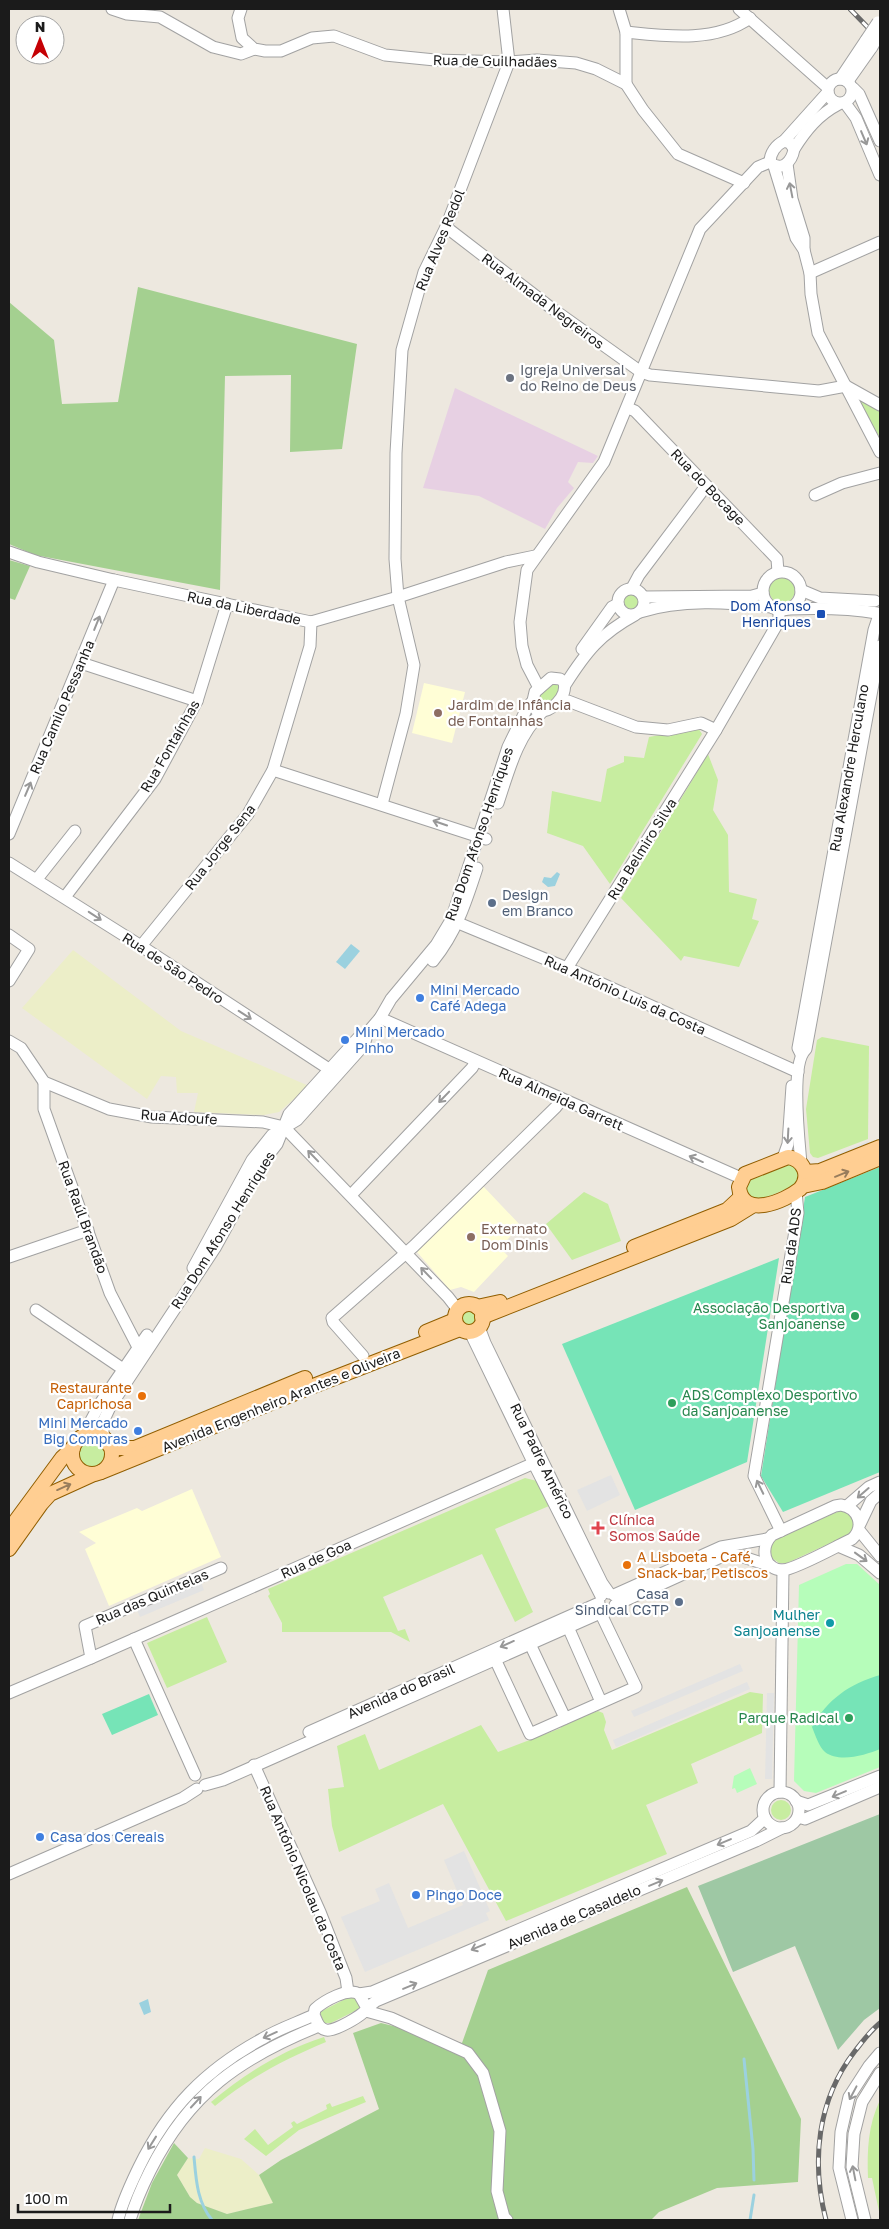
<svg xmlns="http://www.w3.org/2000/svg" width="889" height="2229" font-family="'Golos Text',sans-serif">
<rect width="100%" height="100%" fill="#ede8df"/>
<path fill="#e7d0e3" d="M455,388L598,456L593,463L578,462L568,482L574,488L557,508L545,529L479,496L423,488Z"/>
<g fill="#fffed6">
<path d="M424,683L465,692L452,743L412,733Z"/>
<path d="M483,1186L522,1227L518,1231L517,1229L500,1248L508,1256L474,1292L461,1287L450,1290L417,1252Z"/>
<path d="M192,1489L221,1557L109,1606L85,1549L96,1543L79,1532L137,1508L142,1511Z"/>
</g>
<g fill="#eceec8">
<path d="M73,950L181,1031L309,1086L279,1112L264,1115L194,1112L198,1093H177L176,1077L161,1076L147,1099L22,1008Z"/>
<path d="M205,2148L241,2159L259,2175L274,2203L227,2214L197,2203L190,2197L177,2175L188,2158L199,2159Z"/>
</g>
<g fill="#c7eda0">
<path d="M858,397L880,411V438L857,398Z"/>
<circle cx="782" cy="590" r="13"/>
<circle cx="632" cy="601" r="8"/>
<path d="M546,684H562L553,704L536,708V697Z"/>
<path d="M698,728L702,734L610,884L583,846L547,833L552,791L601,802L607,769L624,762V756L644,758L649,737Z"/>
<path d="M708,754L718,780L713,810L728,835L729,892L757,899L752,919L759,921L739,967L684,956L681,961L621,898Z"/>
<path d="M822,1037L869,1046L868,1139L818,1158L813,1157L810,1153L806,1109L817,1040Z"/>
<path d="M788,1164L794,1165L799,1173L798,1182L793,1186L760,1200L749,1197L745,1188L749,1180Z"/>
<path d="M584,1192L608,1204L621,1241L572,1260L546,1224Z"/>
<circle cx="469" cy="1319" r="8"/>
<circle cx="92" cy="1453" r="15"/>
<path d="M525,1478L537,1481L549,1506L495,1529L533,1612L515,1622L482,1554L383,1597L398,1631L405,1629L410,1642L391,1632H282V1623L268,1596L270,1594L268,1589Z"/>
<path d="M842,1510L850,1513L855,1524L850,1534L787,1563H779L772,1558L770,1546L775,1539Z"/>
<path d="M207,1617L227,1662L167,1688L147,1643Z"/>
<path d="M750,1692L763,1694L762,1733L691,1764L698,1783L646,1805L667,1854L506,1921L443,1804L339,1852L332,1826L328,1789L344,1787L337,1746L365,1734L379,1770L481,1725L498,1752L561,1728L559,1725L598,1711L603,1713L606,1722L604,1730L612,1750Z"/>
<circle cx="781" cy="1810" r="10"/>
<path d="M351,1996L355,1997L360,2006L359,2009L331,2023H324L320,2012Z"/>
<path d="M324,2037L326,2042C285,2059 249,2078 215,2106L211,2102C246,2073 281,2051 324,2037Z"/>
<path d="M363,2096L366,2102L299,2130L266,2156L244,2139L255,2129L268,2145L293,2127L291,2123L294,2121L297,2124L327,2109L326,2105L330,2103L332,2107Z"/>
<path d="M880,2100V2216L872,2178H868C867,2150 868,2125 880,2100Z"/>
</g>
<g fill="#a4d090">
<path d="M138,287L357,344L342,449L290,452L291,375L225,376L220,590L35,555L9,544V302L54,340L62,404L118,402Z"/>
<path d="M9,560L30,566L15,600L9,598Z"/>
<path d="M687,1887L801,2119L798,2182L717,2188L659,2212L651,2220H138L152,2183L174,2143L188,2158L177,2175L190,2197L197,2203L227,2214L273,2203L259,2175L281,2160L379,2109L353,2033L381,2023L462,2043L488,1970Z"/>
</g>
<path fill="#9ec8a4" d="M880,1814V2008L864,2020L838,2050L795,1946L733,1972L698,1886Z"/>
<g fill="#b6fdba">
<path d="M846,1564H857L880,1585V1767L816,1793L804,1791L794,1781L799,1585Z"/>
<path d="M750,1768L757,1784L737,1793L735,1788L732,1789L734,1776Z"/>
</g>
<g fill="#76e4b7">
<path d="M880,1167V1472L783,1512L761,1476L805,1197Z"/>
<path d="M779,1258L747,1462L635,1510L562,1344Z"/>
<path d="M880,1675V1749C866,1755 839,1763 825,1752C819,1747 815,1734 812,1727C828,1699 849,1684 880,1675Z"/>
<path d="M149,1694L158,1715L112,1735L102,1714Z"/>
</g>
<g fill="#e3e3e3">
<path d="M868,1141L871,1148L826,1165L824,1160Z"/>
<path d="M611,1475L620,1495L587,1511L577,1490Z"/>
<path d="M201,1582L204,1590L140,1617L137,1610Z"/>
<path d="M740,1664L743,1671L634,1717L631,1711Z"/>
<path d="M747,1682L750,1689L616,1747L613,1740Z"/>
<path d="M767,1693H774L772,1779H765Z"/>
<path d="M464,1851L490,1911L486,1913L489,1920L365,1972L341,1917L380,1901L375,1889L389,1883L408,1928L463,1905L444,1860Z"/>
</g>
<g fill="#9bd1df">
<path d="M557,872L560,874L555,886L548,887L542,882L544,877L551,878Z"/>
<path d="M351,944L360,951L345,969L336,962Z"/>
<path d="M148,1999L151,2012L144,2015L139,2003Z"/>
</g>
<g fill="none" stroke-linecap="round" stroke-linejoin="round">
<g stroke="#9bd1df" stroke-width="3">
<path d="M744,2059L753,2149L754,2180"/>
<path d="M194,2157C196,2179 197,2202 212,2220"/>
<path d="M750,2220L754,2195"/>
</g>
<defs>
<g id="minor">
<path d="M112,9L127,14L160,17L213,47L241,54L254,49"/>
<path d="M241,9L238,18L242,38L254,49L265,51H281L312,38L334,36L385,55L435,60L509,62L537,60L576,63L596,69L626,84L643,110L678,154L744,183"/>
<path d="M619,9L626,32V84"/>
<path d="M739,9L828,88"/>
<path d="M626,32C665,36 715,43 750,18"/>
<circle cx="840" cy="91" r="12"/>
<path d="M840,79L866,40"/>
<path d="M848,81L872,47"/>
<path d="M853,88L859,94L880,141"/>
<path d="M845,103L856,118L880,175"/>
<path d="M784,141L790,143L794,149C792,161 782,173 770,162C770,153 776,145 784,141Z"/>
<path d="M784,141L828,92"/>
<path d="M794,149C806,130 818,115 839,104"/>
<path d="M787,164L792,199L804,238V250"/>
<path d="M774,166L796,238L804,250L810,273L811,294L818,333L880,452"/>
<path d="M446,227L550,307L641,372L650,375L819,391L846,386L880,405"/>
<path d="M810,273L880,242"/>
<path d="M628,408L635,411L777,559L778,572"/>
<path d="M815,495L842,483L880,473"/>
<path d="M9,552L38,562L114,580L311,622L398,597L506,562L535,556"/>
<circle cx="782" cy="591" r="19"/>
<path d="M632,588L639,575L706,486"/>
<circle cx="631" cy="602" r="13"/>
<path d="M801,590L820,598L875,601"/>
<path d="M644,597L752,596L763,593"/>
<path d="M789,609C818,608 848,608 877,613"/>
<path d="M640,612C680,599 729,602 771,607"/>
<path d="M582,649L612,607L618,604"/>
<path d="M81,663L197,701"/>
<path d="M551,678L560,679L564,682C568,696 551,714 537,711L532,705L535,692Z"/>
<path d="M565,685C586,652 600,634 635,615"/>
<path d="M539,688L527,665L522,646L520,622L527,570L604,462L700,229L758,167L770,162"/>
<path d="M568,701L636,727L668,730L701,723L716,730L779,621V610"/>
<path d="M273,770L486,839"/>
<path d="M498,803C509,770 517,737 542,712"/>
<path d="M382,804L406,714L414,665L398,597L395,559L396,453L402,350L424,272L446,227L509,62L503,9"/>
<path d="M9,834L114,580"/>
<path d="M9,863L141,946L335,1073"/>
<path d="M37,879L75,831"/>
<path d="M65,897L155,779L197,701L227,604"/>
<path d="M451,920L567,968L798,1072"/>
<path d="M9,935L29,949L9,981"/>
<path d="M141,946L248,814L273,770L310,646L311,622"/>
<path d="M433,961C456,933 466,902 477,868"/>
<path d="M567,968L716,730"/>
<path d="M380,1018L741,1178"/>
<path d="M9,1041L21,1048L44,1082L109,1109L152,1117L263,1122L284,1127"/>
<path d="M801,1054L798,1048L874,630L879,615"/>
<path d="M44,1082V1109L110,1293L141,1353"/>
<path d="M284,1127L448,1297L458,1310"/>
<path d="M783,1158L788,1144L792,1086"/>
<path d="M801,1163C799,1140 790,1063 806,1049L880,646"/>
<path d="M351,1195L472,1068L476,1061"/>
<path d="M9,1257L88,1230"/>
<path d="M193,1268L252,1160L272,1135L297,1120L364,1045L368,1032"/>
<path d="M36,1310L123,1369"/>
<path d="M479,1327L485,1343L602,1583L609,1593"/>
<path d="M470,1332L534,1464L601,1596"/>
<path d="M363,1356L333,1322L332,1318L414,1246L556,1107L562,1099"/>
<path d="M82,1437L101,1402L147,1335"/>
<path d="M104,1438L102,1424L110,1407L215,1248L260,1166L277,1144L289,1114L358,1038L368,1032L380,1018L391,999L436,945L451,920L508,747L527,708L532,702"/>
<path d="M841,1505C859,1508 865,1527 852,1539C837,1546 796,1569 783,1570C763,1570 760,1547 772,1535L835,1506Z"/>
<path d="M847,1506L869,1487L880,1482"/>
<path d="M860,1524L871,1501L880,1493"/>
<path d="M859,1530L880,1556"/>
<path d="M781,1531L754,1476L798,1213L796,1192"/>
<path d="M838,1546L859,1555L880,1573"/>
<path d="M614,1595L721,1547L767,1539"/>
<path d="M615,1605L723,1556L737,1555L771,1566"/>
<path d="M568,1627L601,1702"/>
<path d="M134,1639L195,1775"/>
<path d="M530,1644L565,1718"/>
<path d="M91,1658L541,1460"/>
<path d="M495,1659L530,1734L636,1687L600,1612"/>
<path d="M9,1693L91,1658L85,1626L221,1568"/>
<path d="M309,1732L599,1603"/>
<path d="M254,1765L320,1912L346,1978L348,1992"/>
<path d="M205,1785L223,1780L607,1610"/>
<path d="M780,1792L783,1570"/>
<circle cx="781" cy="1810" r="18"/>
<path d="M796,1801L808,1805L880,1776"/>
<path d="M798,1817L805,1819L880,1787"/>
<path d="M9,1874L183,1798L197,1789"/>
<path d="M359,1994L372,1992L751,1831L765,1818"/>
<path d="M367,2008L376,2001L756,1841L782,1828"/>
<path d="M366,2011L391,2018L468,2053L483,2073L500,2131L497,2191L504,2217L507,2220"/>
<path d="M118,2220C122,2202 131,2184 139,2167C168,2108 205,2070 262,2039C278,2029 297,2023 314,2015L315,2009C324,2001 348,1987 359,1994L367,2008C364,2015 334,2032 326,2030C318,2028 317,2021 314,2015"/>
<path d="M130,2220C135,2203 142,2187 150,2171C189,2093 240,2058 319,2026"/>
<path d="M852,2220L839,2168L841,2132L849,2097L869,2066L880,2053"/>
<path d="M865,2220L852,2167L854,2134L862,2102L880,2073"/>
</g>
<g id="major">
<path d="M788,1157C804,1160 811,1176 800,1189C785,1201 742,1220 739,1187L745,1174Z"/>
<path d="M806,1172L820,1171L880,1147"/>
<path d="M803,1186L822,1182L880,1158"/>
<path d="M634,1247L727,1210L741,1197"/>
<circle cx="469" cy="1318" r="14"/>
<path d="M477,1307L500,1302"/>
<path d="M482,1317L731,1219L752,1206"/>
<path d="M426,1332L455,1320"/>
<circle cx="92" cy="1454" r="20"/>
<path d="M109,1445L117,1448H135L305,1378"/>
<path d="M101,1472L303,1390L460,1329"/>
<path d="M9,1530L62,1458L73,1448"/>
<path d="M9,1549L41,1504L50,1494L94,1474"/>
</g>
</defs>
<use href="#minor" stroke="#a2a2a2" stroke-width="13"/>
<use href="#major" stroke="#915e00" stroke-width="16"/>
<use href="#minor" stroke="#fff" stroke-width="11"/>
<use href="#major" stroke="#ffce92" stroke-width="14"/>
<defs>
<g id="rail">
<path d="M850,9L880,40"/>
<path d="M826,2220C811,2162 817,2100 855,2051C863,2041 870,2031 880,2023"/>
</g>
</defs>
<use href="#rail" stroke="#696969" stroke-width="5"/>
<use href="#rail" stroke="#fff" stroke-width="3" stroke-dasharray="9" stroke-linecap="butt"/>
<defs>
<g id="minor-bridge">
<path d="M866,40L878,22"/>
<path d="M872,47L880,33"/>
</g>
</defs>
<use href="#minor-bridge" stroke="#a2a2a2" stroke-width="13" stroke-linecap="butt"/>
<use href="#minor-bridge" stroke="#fff" stroke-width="11"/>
</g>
<defs><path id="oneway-shaft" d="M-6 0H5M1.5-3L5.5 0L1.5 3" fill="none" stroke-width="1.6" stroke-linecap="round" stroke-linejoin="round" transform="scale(1.25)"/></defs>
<g stroke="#989898">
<use href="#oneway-shaft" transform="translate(864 138) rotate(67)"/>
<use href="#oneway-shaft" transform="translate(791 190) rotate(-101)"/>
<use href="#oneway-shaft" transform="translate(97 623) rotate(-68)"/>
<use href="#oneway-shaft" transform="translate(28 789) rotate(-67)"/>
<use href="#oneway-shaft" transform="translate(440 823) rotate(-161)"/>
<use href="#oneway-shaft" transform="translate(95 916) rotate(33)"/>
<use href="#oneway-shaft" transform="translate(245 1015) rotate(33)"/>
<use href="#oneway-shaft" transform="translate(444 1097) rotate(134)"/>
<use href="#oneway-shaft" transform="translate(788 1136) rotate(93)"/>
<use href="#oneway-shaft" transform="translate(313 1156) rotate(-134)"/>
<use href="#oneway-shaft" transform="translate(696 1159) rotate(-156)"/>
<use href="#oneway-shaft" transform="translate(426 1273) rotate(-134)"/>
<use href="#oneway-shaft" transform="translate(760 1487) rotate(-116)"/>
<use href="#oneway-shaft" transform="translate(863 1493) rotate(139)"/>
<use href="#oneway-shaft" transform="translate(861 1557) rotate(36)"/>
<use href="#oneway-shaft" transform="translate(507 1644) rotate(156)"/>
<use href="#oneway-shaft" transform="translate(839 1794) rotate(157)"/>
<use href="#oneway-shaft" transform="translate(724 1842) rotate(157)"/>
<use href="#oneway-shaft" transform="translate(656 1883) rotate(-23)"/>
<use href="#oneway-shaft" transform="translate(478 1947) rotate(157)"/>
<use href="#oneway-shaft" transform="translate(410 1986) rotate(-23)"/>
<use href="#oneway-shaft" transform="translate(270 2035) rotate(156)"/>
<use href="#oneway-shaft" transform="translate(853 2093) rotate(118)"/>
<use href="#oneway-shaft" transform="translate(196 2102) rotate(-47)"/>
<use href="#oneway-shaft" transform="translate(152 2143) rotate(122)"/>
<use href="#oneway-shaft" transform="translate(854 2173) rotate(-101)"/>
</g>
<g stroke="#987d5c">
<use href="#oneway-shaft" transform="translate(842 1174) rotate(-22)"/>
<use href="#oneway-shaft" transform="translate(64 1487) rotate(-24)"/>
</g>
<circle fill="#6b7280" stroke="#fff" stroke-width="2" cx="510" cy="378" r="5"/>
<rect fill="#1a4fb4" stroke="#fff" stroke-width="2" x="816" y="609" width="10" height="10" rx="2.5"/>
<g fill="#8d6e63" stroke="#fff" stroke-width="2">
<circle cx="438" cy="713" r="5"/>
<circle cx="471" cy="1237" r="5"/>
</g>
<g fill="#5c6f8a" stroke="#fff" stroke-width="2">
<circle cx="492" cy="903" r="5"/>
<circle cx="679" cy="1602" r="5"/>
</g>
<g fill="#3f7fe0" stroke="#fff" stroke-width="2">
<circle cx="420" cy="998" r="5"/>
<circle cx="345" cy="1040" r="5"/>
<circle cx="138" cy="1431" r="5"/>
<circle cx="40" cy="1837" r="5"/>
<circle cx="416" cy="1895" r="5"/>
</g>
<g fill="#2e9e5b" stroke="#fff" stroke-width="2">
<circle cx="855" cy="1316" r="5"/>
<circle cx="672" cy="1403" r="5"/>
<circle cx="849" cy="1718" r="5"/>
</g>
<g fill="#e8710a" stroke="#fff" stroke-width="2">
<circle cx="142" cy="1396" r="5"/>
<circle cx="627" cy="1565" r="5"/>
</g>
<path fill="#e0444e" stroke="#fff" stroke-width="2" d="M595.5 1520.5h5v5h5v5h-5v5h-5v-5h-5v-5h5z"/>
<circle fill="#0f9aa8" stroke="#fff" stroke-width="2" cx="830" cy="1623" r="5"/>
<g text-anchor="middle" stroke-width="4.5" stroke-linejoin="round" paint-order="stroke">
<g font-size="14" fill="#1b1b1b" stroke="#fff">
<text transform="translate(495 61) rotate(1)" y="5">Rua de Guilhadães</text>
<text transform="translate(440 240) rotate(-68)" y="5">Rua Alves Redol</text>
<text transform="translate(543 301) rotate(37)" y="5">Rua Almada Negreiros</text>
<text transform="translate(708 487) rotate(46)" y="5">Rua do Bocage</text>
<text transform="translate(244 608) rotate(12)" y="5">Rua da Liberdade</text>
<text transform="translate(62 707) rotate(-67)" y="5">Rua Camilo Pessanha</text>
<text transform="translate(170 746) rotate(-60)" y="5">Rua Fontaínhas</text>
<text transform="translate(849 768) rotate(-80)" y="5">Rua Alexandre Herculano</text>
<text transform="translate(479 834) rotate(-71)" y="5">Rua Dom Afonso Henriques</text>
<text transform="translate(220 847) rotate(-52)" y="5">Rua Jorge Sena</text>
<text transform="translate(642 849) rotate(-58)" y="5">Rua Belmiro Silva</text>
<text transform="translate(173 968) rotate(33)" y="5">Rua de São Pedro</text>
<text transform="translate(625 995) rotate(24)" y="5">Rua António Luis da Costa</text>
<text transform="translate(561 1099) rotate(24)" y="5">Rua Almeida Garrett</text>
<text transform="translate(179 1117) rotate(4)" y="5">Rua Adoufe</text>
<text transform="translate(83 1217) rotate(70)" y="5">Rua Raúl Brandão</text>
<text transform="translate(223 1230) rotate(-58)" y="5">Rua Dom Afonso Henriques</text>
<text transform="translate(791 1246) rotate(-82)" y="5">Rua da ADS</text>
<text transform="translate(281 1400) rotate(-22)" y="5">Avenida Engenheiro Arantes e Oliveira</text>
<text transform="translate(542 1461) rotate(64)" y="5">Rua Padre Américo</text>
<text transform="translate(316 1559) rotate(-24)" y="5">Rua de Goa</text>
<text transform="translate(152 1597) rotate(-23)" y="5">Rua das Quintelas</text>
<text transform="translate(401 1691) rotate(-24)" y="5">Avenida do Brasil</text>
<text transform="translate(303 1878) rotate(67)" y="5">Rua António Nicolau da Costa</text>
<text transform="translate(574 1917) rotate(-23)" y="5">Avenida de Casaldelo</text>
</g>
<g font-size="14" fill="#5b616d" stroke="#fff" text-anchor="start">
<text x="520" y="375">Igreja Universal<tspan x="520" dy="16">do Reino de Deus</tspan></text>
</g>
<g font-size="14" fill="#164399" stroke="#fff" text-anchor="end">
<text x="811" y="611">Dom Afonso<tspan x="811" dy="16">Henriques</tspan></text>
</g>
<g font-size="14" fill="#785e54" stroke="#fff" text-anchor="start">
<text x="448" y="710">Jardim de Infância<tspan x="448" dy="16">de Fontainhas</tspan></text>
<text x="481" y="1234">Externato<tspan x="481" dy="16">Dom Dinis</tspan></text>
</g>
<g font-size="14" fill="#4e5e75" stroke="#fff" text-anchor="start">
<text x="502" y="900">Design<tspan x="502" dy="16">em Branco</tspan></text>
<text x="669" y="1599" text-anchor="end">Casa<tspan x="669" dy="16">Sindical CGTP</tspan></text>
</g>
<g font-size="14" fill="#366cbe" stroke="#fff" text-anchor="start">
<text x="430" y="995">Mini Mercado<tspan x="430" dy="16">Café Adega</tspan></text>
<text x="355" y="1037">Mini Mercado<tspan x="355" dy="16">Pinho</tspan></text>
<text x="128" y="1428" text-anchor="end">Mini Mercado<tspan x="128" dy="16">Big Compras</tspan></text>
<text x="50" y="1842">Casa dos Cereais</text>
<text x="426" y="1900">Pingo Doce</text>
</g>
<g font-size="14" fill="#27864d" stroke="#fff" text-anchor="end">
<text x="845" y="1313">Associação Desportiva<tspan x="845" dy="16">Sanjoanense</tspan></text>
<text x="682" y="1400" text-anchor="start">ADS Complexo Desportivo<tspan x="682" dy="16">da Sanjoanense</tspan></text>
<text x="839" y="1723">Parque Radical</text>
</g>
<g font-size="14" fill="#c56008" stroke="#fff" text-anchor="end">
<text x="132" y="1393">Restaurante<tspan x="132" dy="16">Caprichosa</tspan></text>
<text x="637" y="1562" text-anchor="start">A Lisboeta - Café,<tspan x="637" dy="16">Snack-bar, Petiscos</tspan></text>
</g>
<g font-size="14" fill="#be3a42" stroke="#fff" text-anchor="start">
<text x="609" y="1525">Clínica<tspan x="609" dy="16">Somos Saúde</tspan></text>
</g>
<g font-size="14" fill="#0d838f" stroke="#fff" text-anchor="end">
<text x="820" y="1620">Mulher<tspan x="820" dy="16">Sanjoanense</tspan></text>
</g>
</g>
<rect width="889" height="2229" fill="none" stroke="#1b1b1b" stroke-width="20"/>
<g transform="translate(40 40)"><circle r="24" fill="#ffffff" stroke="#a4a4a4"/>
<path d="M0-4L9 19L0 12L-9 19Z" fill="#c50004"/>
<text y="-8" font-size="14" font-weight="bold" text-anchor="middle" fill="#1b1b1b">N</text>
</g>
<path d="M18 2204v8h152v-8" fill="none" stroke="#1b1b1b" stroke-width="2.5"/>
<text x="25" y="2204" font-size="15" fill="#1b1b1b" stroke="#ffffff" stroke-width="4" paint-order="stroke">100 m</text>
</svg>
